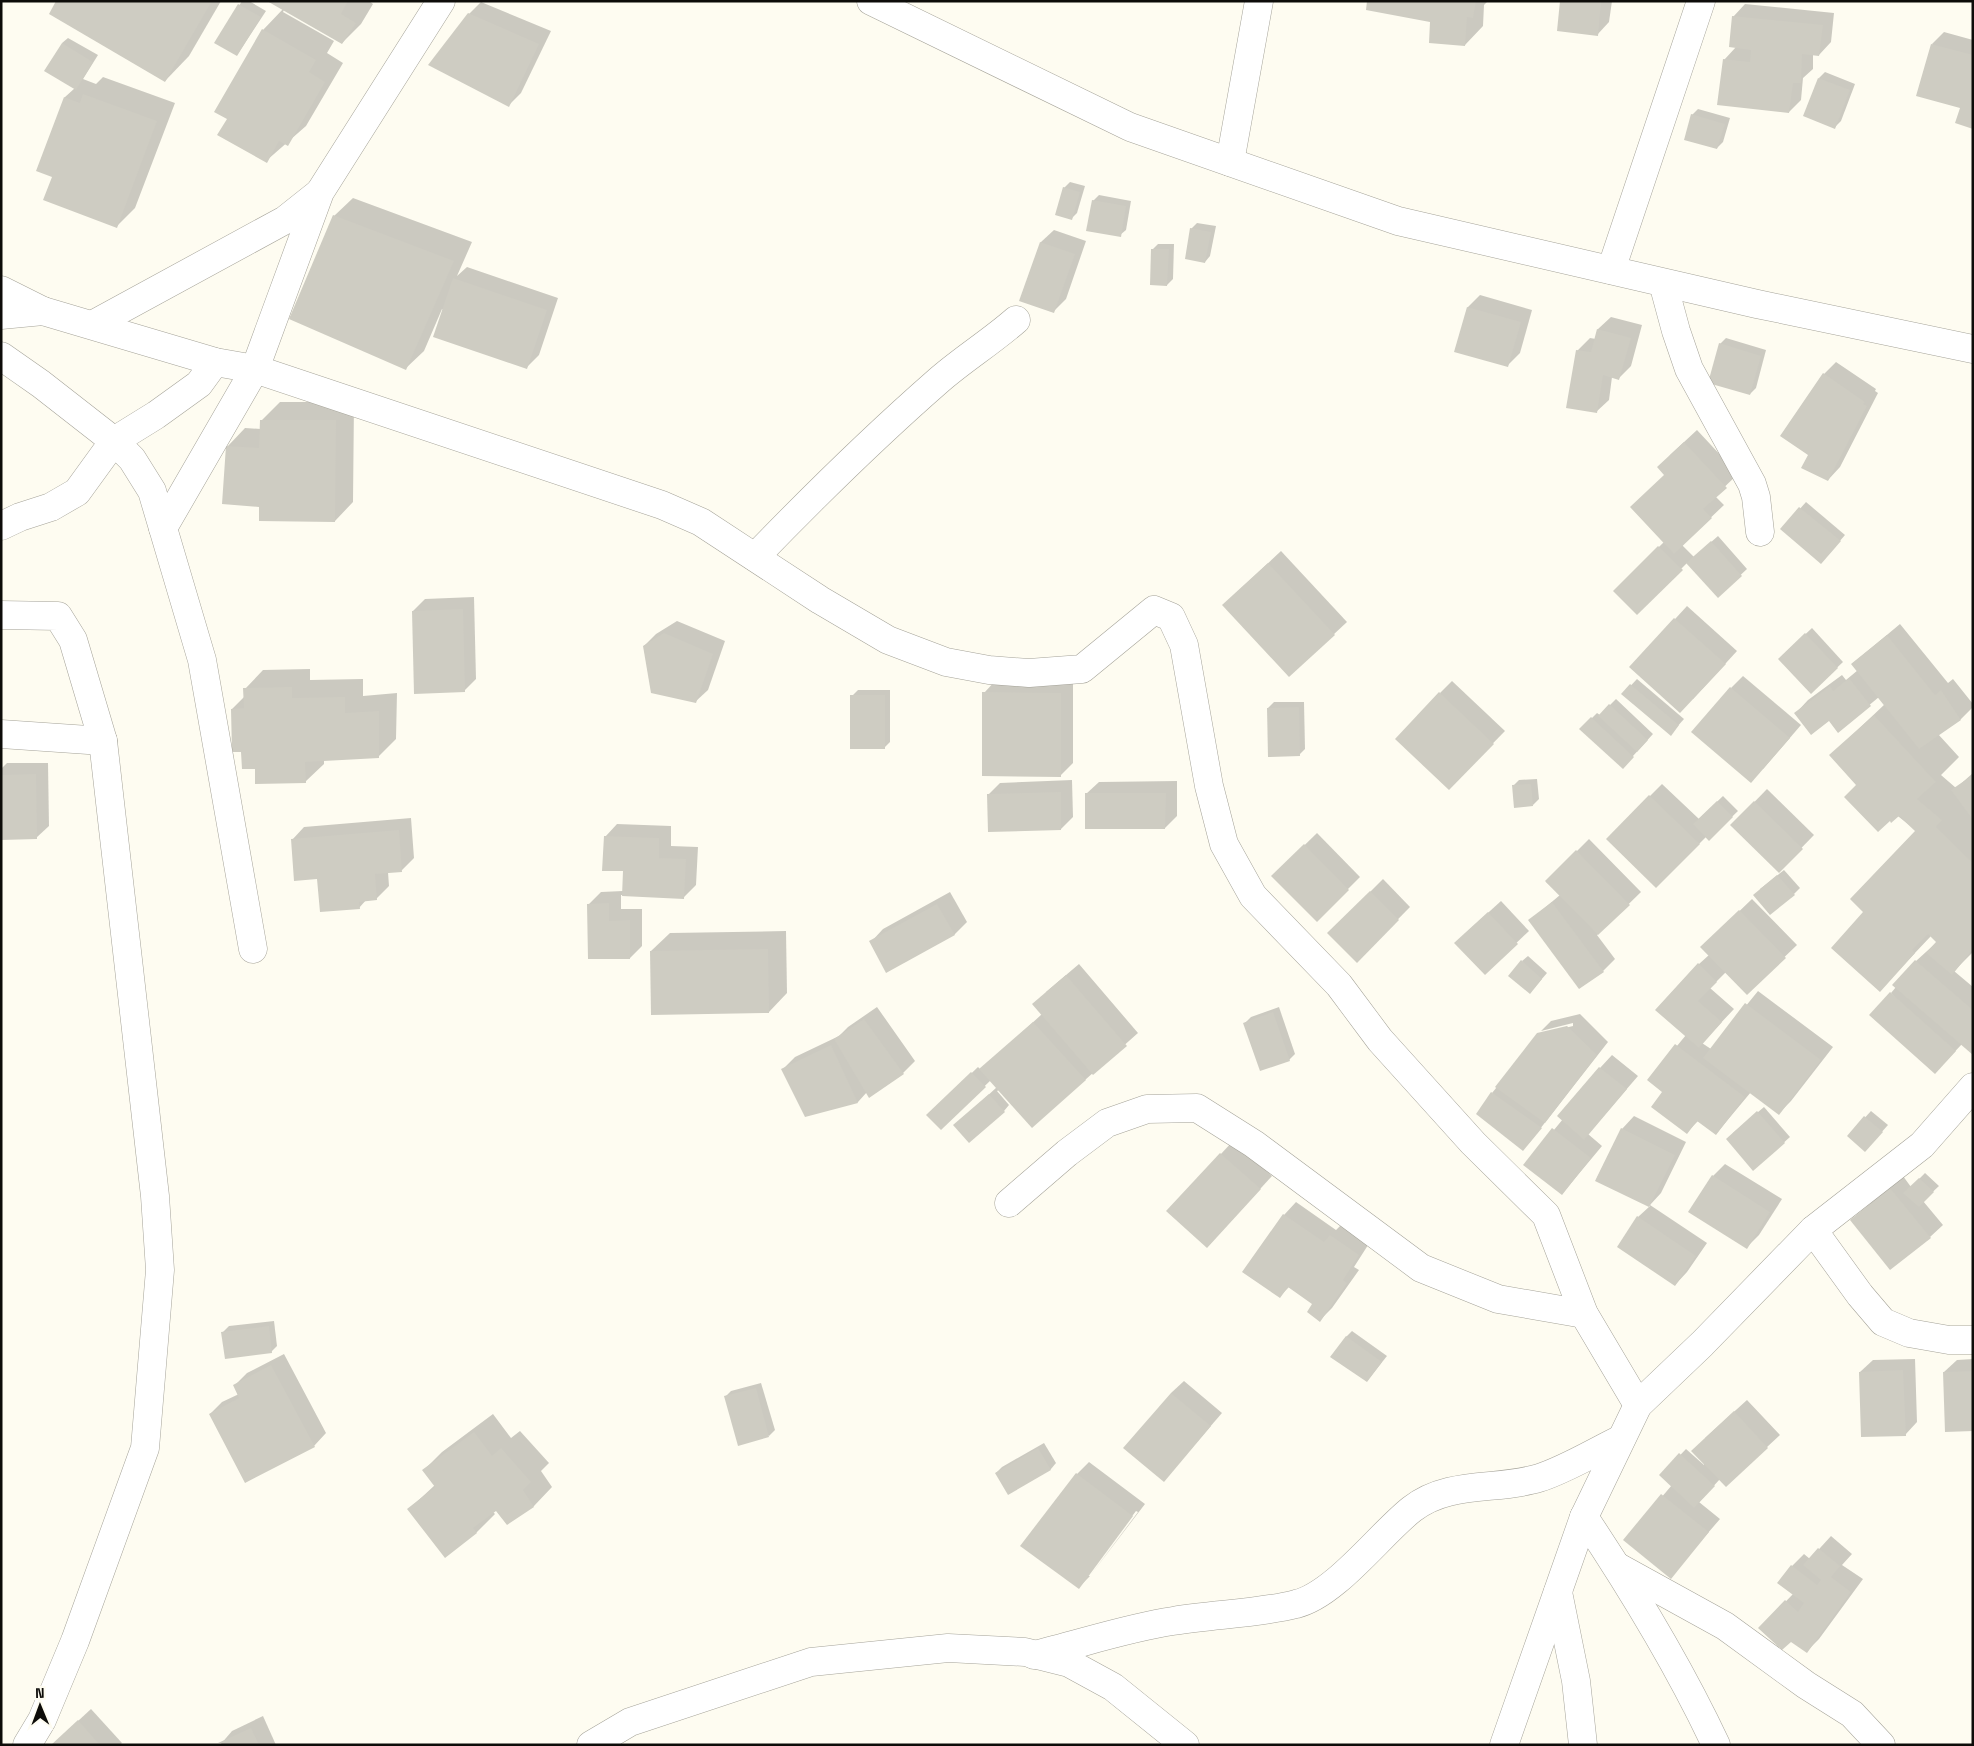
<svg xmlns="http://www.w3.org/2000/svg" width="1974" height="1746" font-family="'Space Grotesk',sans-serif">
<rect width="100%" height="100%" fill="#fefcf1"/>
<g fill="#0003">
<path d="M58,1H221L189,56L165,81Z"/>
<path d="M242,1H249L266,11L237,55L216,42Z"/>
<path d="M269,1H369L373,4L361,24L342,43L284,10L283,12L334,41L327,53L343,63L306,126L266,161L228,118L216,111L263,30L283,9Z"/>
<path d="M1369,1H1488L1484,5L1483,26L1465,45L1432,21Z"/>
<path d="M1561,1H1612L1609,22L1597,35Z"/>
<path d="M481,2L551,31L521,93L508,106L469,14Z"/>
<path d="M1745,4L1834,13L1831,42L1819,55L1813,54V69L1803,78L1801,100L1789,112L1724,60L1736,47L1733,17Z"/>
<path d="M1944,32L1973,40V128L1932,44Z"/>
<path d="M68,38L98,55L83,79L96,84L103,77L175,103L135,208L117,226L54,176L65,97L75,88L62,43Z"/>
<path d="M1825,72L1855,84L1841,121L1835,127L1819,78Z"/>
<path d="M1698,109L1730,118L1723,142L1717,148L1692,115Z"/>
<path d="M1070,182L1085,186L1077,213L1071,219L1064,188Z"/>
<path d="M1099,195L1131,201L1126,230L1120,235L1093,201Z"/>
<path d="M353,198L472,242L457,276L467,267L558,298L539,355L526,368L442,309L424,351L405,369L334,216Z"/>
<path d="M1197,223L1216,226L1210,256L1205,262L1191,229Z"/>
<path d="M1054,230L1086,241L1066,299L1053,312L1020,300L1041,242Z"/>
<path d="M1158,244H1174L1173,279L1167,285L1152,250Z"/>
<path d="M1480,295L1532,310L1520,353L1508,365L1456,351L1468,307Z"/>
<path d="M1611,317L1642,325L1631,366L1619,378L1612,377L1609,400L1596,412L1577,351L1590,338L1596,339L1598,329Z"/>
<path d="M1726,338L1766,350L1756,388L1750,394L1720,344Z"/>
<path d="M1836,362L1876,389L1875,391L1878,393L1840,467L1828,480L1824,374Z"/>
<path d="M280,402H354L353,502L335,521L260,506L227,447L245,428L261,429L262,420Z"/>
<path d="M1697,430L1738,474L1715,496L1724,505L1682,545L1694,557L1718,536L1747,569L1718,596L1687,563L1637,613L1614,591L1664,542L1665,475L1670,455Z"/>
<path d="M1806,502L1845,535L1827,556L1782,529Z"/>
<path d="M1281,551L1347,622L1289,676L1236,593Z"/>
<path d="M474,597L476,679L464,691L413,611L425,599Z"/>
<path d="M1687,606L1737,651L1693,699L1631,667Z"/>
<path d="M677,621L725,641L708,690L695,702L644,646L656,634Z"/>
<path d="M1900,624L1948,683L1953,679L1973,704V707L1961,719L1938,734L1959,757L1941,775L1956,788L1973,773V952L1954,971L1973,987V1053L1962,1044L1947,1060L1891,993L1896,987L1894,985L1916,961L1937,942L1931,936L1880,990L1865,912L1917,831L1858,785L1831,755L1885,704L1879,697L1838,731L1829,720L1796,713L1808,700L1842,675L1846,680L1858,670L1852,664Z"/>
<path d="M1812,628L1843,662L1811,692L1779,659Z"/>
<path d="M310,669V680L363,679V696L397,693L396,739L378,757L324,760V764L305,782L256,768L242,751L232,709L245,696V689L263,670Z"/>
<path d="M1743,676L1801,725L1763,769L1731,688Z"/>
<path d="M1637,679L1684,719L1676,728L1623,694Z"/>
<path d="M996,680L1073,681V763L1060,776L984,693Z"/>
<path d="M1452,681L1505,731L1461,776L1440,693Z"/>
<path d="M858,690H890V742L884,748L852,696Z"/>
<path d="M1616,699L1653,734L1623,767L1581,729L1597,713L1600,715Z"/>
<path d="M1274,702H1304L1305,749L1299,755L1268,708Z"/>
<path d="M7,763H48L49,826L36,838L1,839V769Z"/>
<path d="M1537,779L1539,799L1533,805L1513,786L1519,780Z"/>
<path d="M1072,780L1073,817L1061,829L988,795L1000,783Z"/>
<path d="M1177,781V816L1165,828L1086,794L1099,782Z"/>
<path d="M1662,784L1699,819L1723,796L1738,811L1709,839L1707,836L1656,887L1607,839Z"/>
<path d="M1767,789L1814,835L1779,871L1732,825Z"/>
<path d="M411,818L414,858L402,870L388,872L389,886L376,899H367L359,908L318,877L292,840L304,827Z"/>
<path d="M617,824L671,826V846L698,847L696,885L684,897L621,895V909H642V946L630,958L589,904L601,892L623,891L624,870L605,837Z"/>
<path d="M1317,833L1360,877L1317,920L1273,876Z"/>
<path d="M1589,839L1641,892L1597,935L1615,959L1603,971L1529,921L1560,895L1546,882Z"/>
<path d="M1784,870L1800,888L1794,894L1760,889Z"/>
<path d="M1383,879L1410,907L1357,961L1329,933Z"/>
<path d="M950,892L967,922L955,934L887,971L871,942L883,929Z"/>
<path d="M1752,899L1797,945L1747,993L1726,972L1710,988L1734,1009L1702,1043L1711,1049L1758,991L1833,1047L1791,1101L1779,1113L1751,1092L1716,1134L1699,1120L1687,1132L1664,1092L1649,1080L1686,1035L1699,964L1709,955L1702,947Z"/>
<path d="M1501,901L1529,931L1485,973L1468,931Z"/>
<path d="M786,931L787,993L769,1012L651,951L670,933Z"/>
<path d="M1528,956L1547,973L1535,987L1522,961Z"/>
<path d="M1079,964L1138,1033L1085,1080L999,1090L997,1091L1009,1105L1004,1111L961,1120L997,1087L991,1080L941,1128L928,1115L978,1067L981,1070L1042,1014L1046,992Z"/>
<path d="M877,1007L915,1061L903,1073L867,1092L858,1102L806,1116L783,1069L795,1057L839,1036L848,1027Z"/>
<path d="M1279,1007L1295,1054L1289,1060L1245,1023L1251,1017Z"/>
<path d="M1580,1014L1608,1042L1529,1143L1492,1093L1540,1034L1573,1026V1023L1541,1031L1551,1021Z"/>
<path d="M1612,1055L1638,1076L1588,1134L1602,1146L1562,1194L1525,1165L1563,1119L1600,1068Z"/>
<path d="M1764,1107L1790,1137L1754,1169L1733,1133Z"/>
<path d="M1871,1111L1888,1125L1871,1144L1849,1135Z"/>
<path d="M1634,1116L1686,1142L1661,1193L1650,1205L1707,1243L1687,1272L1675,1285L1638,1217L1650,1206L1596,1180L1622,1129Z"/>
<path d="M1233,1141L1272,1176L1207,1247L1168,1211Z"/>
<path d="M1725,1164L1782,1199L1759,1235L1747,1247L1713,1176Z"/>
<path d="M1925,1173L1939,1186L1923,1201L1943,1225L1930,1237L1851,1220L1903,1176L1911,1187Z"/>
<path d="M1296,1202L1336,1230L1343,1223L1370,1242L1354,1267L1359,1270L1332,1308L1320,1320L1314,1304L1289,1287L1280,1296L1244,1272L1284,1215Z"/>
<path d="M274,1321L277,1346L271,1352L223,1332L229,1326Z"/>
<path d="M1352,1331L1387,1356L1367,1381L1346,1337Z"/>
<path d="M284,1354L326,1433L314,1446L210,1414L222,1402L239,1394L235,1385L247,1373Z"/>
<path d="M1915,1359L1917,1422L1905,1435L1860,1372L1873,1360Z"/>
<path d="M1973,1359V1430L1944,1372L1957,1360Z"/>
<path d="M1184,1381L1222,1413L1164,1480L1171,1393Z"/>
<path d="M761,1383L775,1430L769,1436L725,1397L731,1391Z"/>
<path d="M1747,1400L1780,1435L1726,1485L1720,1479L1699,1502L1720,1519L1670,1577L1625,1540L1672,1485L1661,1475L1686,1449L1704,1465L1705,1438Z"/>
<path d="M493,1414L511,1438L520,1431L549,1463L541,1471L552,1487L534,1506L507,1524L496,1510L493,1512L495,1514L477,1532L445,1556L409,1509L435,1485L424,1470L442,1452Z"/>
<path d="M1044,1443L1056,1463L1051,1469L1008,1493L996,1473L1002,1467Z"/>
<path d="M1089,1462L1145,1504L1090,1576L1138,1512L1136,1511L1087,1576H1090L1078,1588L1077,1474Z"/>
<path d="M1831,1536L1852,1554L1842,1565L1863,1579L1819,1639L1807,1651L1791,1640L1760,1628L1793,1594L1792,1566L1804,1554L1810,1559Z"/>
<path d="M91,1709L122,1743L120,1745H52Z"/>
<path d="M263,1716L276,1745H220L232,1731Z"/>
</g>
<g fill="#ceccc2">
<path d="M56,1H212L165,82L49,14Z"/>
<path d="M267,1H348L341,14L356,23L342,44Z"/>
<path d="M1367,1H1476L1473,18L1467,17L1465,46L1429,43L1430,22L1366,10Z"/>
<path d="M1560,1H1601L1598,36L1557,31Z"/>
<path d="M238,4L261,17L237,56L214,43Z"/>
<path d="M468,13L539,44L509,107L428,65Z"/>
<path d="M1732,16L1823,25L1819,56L1802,54L1801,83H1793L1789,113L1717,105L1723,59L1750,62L1751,50L1729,47Z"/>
<path d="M262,29L316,60L309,72L325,82L288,146L279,141L267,163L217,135L227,119L214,112Z"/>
<path d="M62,43L93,62L76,90L44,71Z"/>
<path d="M1931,44L1973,55V129L1955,123L1960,108L1916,96Z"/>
<path d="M1818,78L1850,90L1835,129L1803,116Z"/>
<path d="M83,94L157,121L117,228L43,200L52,177L36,171L64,97L80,103Z"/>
<path d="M1691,114L1725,124L1717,149L1684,140Z"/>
<path d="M1063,187L1080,192L1072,220L1055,215Z"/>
<path d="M1092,200L1126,206L1121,237L1086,231Z"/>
<path d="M333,215L454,261L406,370L289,319Z"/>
<path d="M1190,228L1211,232L1205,263L1185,259Z"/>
<path d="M1040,242L1075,254L1054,313L1019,301Z"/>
<path d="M1151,249H1169L1167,286L1150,285Z"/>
<path d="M453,278L547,310L527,369L433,337Z"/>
<path d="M1467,307L1521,322L1508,367L1454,352Z"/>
<path d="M1597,329L1631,338L1619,380L1603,375L1597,413L1566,408L1576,350L1591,352Z"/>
<path d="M1719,343L1761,356L1750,395L1708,383Z"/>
<path d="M1823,373L1865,402L1863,404L1867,406L1828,481L1801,468L1808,455L1780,436Z"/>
<path d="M260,420H336L335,522L259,521V507L222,504L226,446L259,448Z"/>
<path d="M1684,442L1727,488L1703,509L1712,518L1674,554L1630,507L1664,475L1657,467Z"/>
<path d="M1799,507L1841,541L1821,564L1780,529Z"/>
<path d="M1711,541L1742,576L1718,598L1686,563Z"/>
<path d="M1658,546L1683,570L1637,615L1613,591Z"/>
<path d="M1268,563L1335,635L1289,677L1222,605Z"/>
<path d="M463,609L465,692L414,694L412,611Z"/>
<path d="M1674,618L1726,664L1680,713L1629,667Z"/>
<path d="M664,633L713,654L696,703L651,693L643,646Z"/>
<path d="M1805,633L1838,668L1811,694L1778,659Z"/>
<path d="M1887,635L1935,695L1941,690L1961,720L1919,749L1851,664Z"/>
<path d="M1849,678L1871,706L1838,733L1829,721L1811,735L1794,713L1830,686L1833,691Z"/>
<path d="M1630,684L1679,725L1671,736L1621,694Z"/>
<path d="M292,687V698L345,697V713L379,711V758L305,762L306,783L255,784V769H242L241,752H232L231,709L244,708L243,688Z"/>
<path d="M1730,687L1790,738L1751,783L1691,732Z"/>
<path d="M982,692L1061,693V777L982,776Z"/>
<path d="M1439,692L1494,744L1449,790L1395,739Z"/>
<rect x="850" y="695" width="35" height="54"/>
<path d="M1609,704L1648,740L1637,752L1598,716Z"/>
<path d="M1299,707L1300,756L1268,757L1267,708Z"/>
<path d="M1874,715L1936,782L1917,799L1942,820L1936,827L1973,863V949L1952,975L1926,953L1936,942L1928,934L1912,950L1915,953L1880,992L1831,948L1863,912L1850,899L1915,831L1899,816L1891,823L1890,821L1878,832L1844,797L1856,785L1829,755Z"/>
<path d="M1591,717L1634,757L1623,769L1579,729Z"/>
<path d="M36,774L37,839L1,840V775Z"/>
<path d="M1973,775V820L1951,790Z"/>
<path d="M1531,784L1533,806L1514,808L1512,785Z"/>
<path d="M1061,792V830L988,832L987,794Z"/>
<path d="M1085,793H1166L1165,829H1085Z"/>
<path d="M1649,795L1700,844L1656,888L1606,839Z"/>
<path d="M1717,801L1733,817L1709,841L1693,824Z"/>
<path d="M1754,801L1803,849L1779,873L1730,825Z"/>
<path d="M399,830L402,872L375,874L377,900L359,902L360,909L320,912L317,879L294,881L291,839Z"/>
<path d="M604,836L659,838V858L686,859L684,899L622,896L623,871H602Z"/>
<path d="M1304,844L1349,890L1317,922L1271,876Z"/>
<path d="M1576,850L1630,905L1598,935L1545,881Z"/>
<path d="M1777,875L1795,895L1770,915L1753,895Z"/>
<path d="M1370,891L1399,920L1357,963L1327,933Z"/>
<path d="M1552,902L1604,972L1579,989L1528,920Z"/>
<path d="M609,903V921L630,920V959H588L587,904Z"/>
<path d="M937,904L955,935L886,973L869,941Z"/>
<path d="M1739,910L1786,958L1747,995L1700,947Z"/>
<path d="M1488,912L1518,944L1485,975L1454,943Z"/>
<path d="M768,949L769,1013L651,1015L650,951Z"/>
<path d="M1521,960L1542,979L1530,994L1508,976Z"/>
<path d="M1915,960L1973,1010V1055L1892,985Z"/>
<path d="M1698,963L1717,982L1698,1001L1722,1022L1699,1048L1655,1010Z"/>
<path d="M1066,975L1127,1046L1093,1075L1032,1004Z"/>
<path d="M1890,992L1956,1051L1935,1074L1869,1015Z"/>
<path d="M1745,1003L1821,1060L1779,1115L1703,1058Z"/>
<path d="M1273,1012L1290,1061L1260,1071L1243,1023Z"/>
<path d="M864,1019L904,1074L869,1098L834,1039Z"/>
<path d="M1033,1022L1086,1080L1032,1128L979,1069Z"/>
<path d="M1567,1026L1597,1055L1545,1123L1495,1087L1537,1033Z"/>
<path d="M1675,1044L1745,1097L1716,1135L1697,1121L1687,1134L1651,1107L1662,1092L1647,1080Z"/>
<path d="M831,1045L858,1103L805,1117L781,1069Z"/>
<path d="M1599,1067L1627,1089L1584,1140L1557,1116Z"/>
<path d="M971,1072L986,1087L941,1130L926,1115Z"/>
<path d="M1491,1092L1542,1128L1523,1151L1476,1114Z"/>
<path d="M989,1094L1005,1112L969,1143L953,1125Z"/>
<path d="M1757,1111L1785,1143L1753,1171L1726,1139Z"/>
<path d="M1864,1116L1883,1132L1865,1152L1847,1136Z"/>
<path d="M1552,1128L1591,1158L1562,1195L1523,1165Z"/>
<path d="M1621,1128L1675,1155L1649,1207L1595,1181Z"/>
<path d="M1220,1153L1261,1189L1207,1248L1166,1211Z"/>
<path d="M1712,1175L1770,1212L1747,1249L1688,1212Z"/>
<path d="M1919,1178L1934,1192L1919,1207L1903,1193Z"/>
<path d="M1890,1188L1931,1238L1890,1270L1850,1220Z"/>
<path d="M1283,1214L1324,1242L1330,1235L1359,1255L1343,1280L1347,1283L1320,1322L1307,1312L1312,1304L1288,1287L1280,1298L1242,1272Z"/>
<path d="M1637,1216L1696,1256L1675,1286L1617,1247Z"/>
<path d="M269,1326L272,1353L225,1359L221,1332Z"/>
<path d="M1346,1336L1382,1362L1367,1382L1330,1357Z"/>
<path d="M271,1365L315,1447L245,1483L209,1414L239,1398L233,1385Z"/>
<path d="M1903,1370L1906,1436L1861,1437L1859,1372Z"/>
<path d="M1973,1371V1431L1945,1432L1943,1372Z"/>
<path d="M756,1388L769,1437L738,1446L724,1396Z"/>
<path d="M1171,1393L1211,1426L1164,1482L1123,1448Z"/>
<path d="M1734,1411L1768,1448L1726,1487L1691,1451Z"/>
<path d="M474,1432L492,1456L501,1448L531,1482L523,1490L534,1507L507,1525L496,1511L473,1528L477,1533L445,1558L407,1509L435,1487L422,1470Z"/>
<path d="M1038,1448L1051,1470L1008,1495L995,1473Z"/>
<path d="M1679,1453L1715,1486L1694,1508L1659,1475Z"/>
<path d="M1076,1473L1133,1516L1079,1589L1020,1546Z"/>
<path d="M1661,1494L1709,1532L1671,1579L1623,1540Z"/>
<path d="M1818,1548L1840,1566L1831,1577L1851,1592L1807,1653L1791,1642L1782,1650L1758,1628L1785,1600L1798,1612L1804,1603L1777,1583L1791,1565L1817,1585L1821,1580L1803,1565Z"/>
<path d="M78,1720L100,1745H51Z"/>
<path d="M251,1728L259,1745L218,1743Z"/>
</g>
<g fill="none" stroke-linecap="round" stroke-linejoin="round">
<defs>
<g id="minor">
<path d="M871,1L1130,127L1398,221L1757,304L1973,349"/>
<path d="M1230,162L1259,1"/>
<path d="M1611,270L1701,1"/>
<path d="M1663,283L1676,331L1689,369L1752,484L1756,497L1760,532"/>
<path d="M1,290L43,311L215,362L255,369L662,505L701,522L820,600L888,640L946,662L989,670L1029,673L1082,669L1154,610L1171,617L1184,645L1209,786L1224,844L1253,896L1339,985L1380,1040L1473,1143L1546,1215L1584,1314L1638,1405"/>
<path d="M1,315L43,311"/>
<path d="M94,324L285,220L319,193"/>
<path d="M1,356L41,384L114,441L132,459L152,491L202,660L253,949"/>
<path d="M1,526L20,517L51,507L77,492L114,441L156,415L199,384L215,362"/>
<path d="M163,528L255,369L320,192L441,1"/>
<path d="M755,557C814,496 874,437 938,381C963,359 991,342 1016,320"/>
<path d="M1,615L58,616L73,640L103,741L155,1196L160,1270L145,1448L75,1641L42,1720L27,1745"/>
<path d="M1,734L103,741"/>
<path d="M1009,1203L1067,1153L1107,1123L1147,1109L1197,1108L1254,1144L1421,1268L1498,1299L1584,1314"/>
<path d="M1813,1230L1860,1295L1883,1322L1909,1333L1949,1340H1973"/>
<path d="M1584,1517C1632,1589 1679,1666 1716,1745"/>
<path d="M1618,1567L1725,1626L1806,1685L1852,1714L1881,1745"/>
<path d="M1558,1592L1576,1681L1583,1745"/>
<path d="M1034,1655C1080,1644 1126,1628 1173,1621C1214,1614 1257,1614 1296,1604C1335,1595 1381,1533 1412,1509C1449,1480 1497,1491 1539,1478C1567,1469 1594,1452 1621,1439"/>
<path d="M591,1745L630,1722L811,1662L948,1648L1025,1652L1069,1663L1113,1687L1185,1745"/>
<path d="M1504,1745L1584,1517L1638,1405L1702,1344L1813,1230L1922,1145L1973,1087"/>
</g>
</defs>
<use href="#minor" stroke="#a5a399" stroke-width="29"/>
<use href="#minor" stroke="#fff" stroke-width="28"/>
</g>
<rect width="1974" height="1746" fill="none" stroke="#0d0c09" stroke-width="5"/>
<g transform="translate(40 1706) rotate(359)" stroke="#fefcf1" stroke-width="4" paint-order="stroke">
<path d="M0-4L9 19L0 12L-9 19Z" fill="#0d0c09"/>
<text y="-8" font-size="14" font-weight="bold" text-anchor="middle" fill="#0d0c09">N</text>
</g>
</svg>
